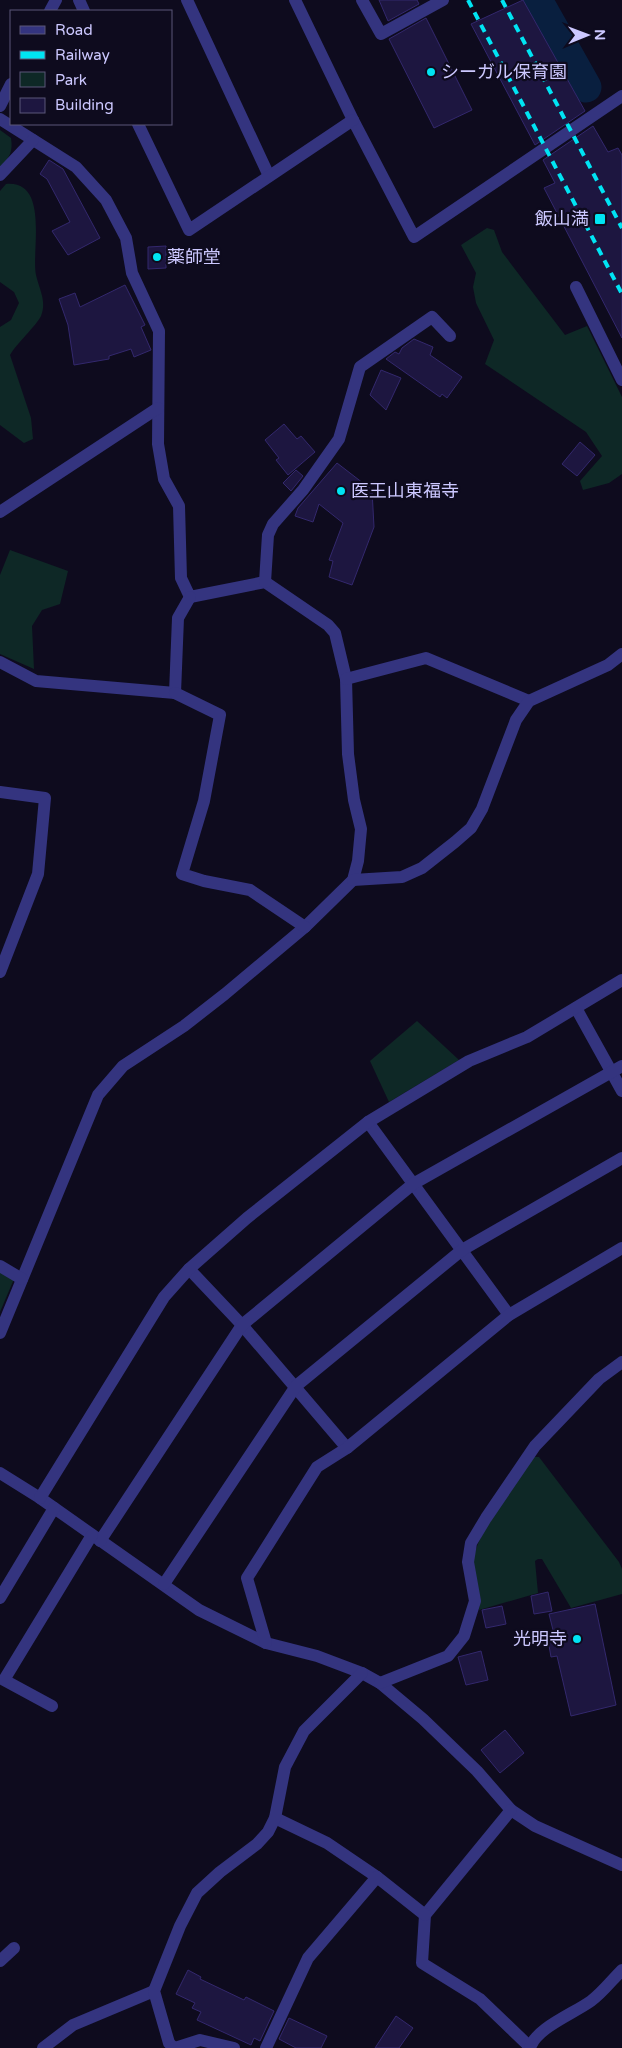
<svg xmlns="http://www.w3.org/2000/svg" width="622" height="2048" font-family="'Varela Round','Noto Sans JP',sans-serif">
<rect width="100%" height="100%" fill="#0e0b1e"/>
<g fill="#0e2826">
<path d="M0,130L11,138C13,152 10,157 0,167Z"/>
<path d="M6,184C50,180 31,252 36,275C39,289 47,301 41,316C36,326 17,343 10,355L31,418L33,439L24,443L0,425V327L11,320L19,303L14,292L0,282V191Z"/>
<path d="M487,228L494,230L502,252L565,335L587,326L622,397V474L609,483L583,490L580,481L602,456L586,432L485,364L494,340L476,303L473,287L476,273L461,245Z"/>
<path d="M10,550L68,571L60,604L42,610L32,626L34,669L0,654V575Z"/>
<path d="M417,1021L459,1060L389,1102L370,1061Z"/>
<path d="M0,1271L14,1279L0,1312Z"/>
<path d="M533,1457H539L619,1562L622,1569V1594L571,1608L542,1559H538L535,1561L538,1593L479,1610C481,1594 473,1580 473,1564C473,1536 517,1482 533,1457Z"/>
</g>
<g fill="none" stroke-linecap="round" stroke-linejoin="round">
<path stroke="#091f3f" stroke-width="31" d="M537,0L586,87"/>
</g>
<g fill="#1d1640" stroke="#33286d">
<path d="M379,0H417L419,4L388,21Z"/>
<path d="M523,0L585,111L535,145L471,24Z"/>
<path d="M426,18L472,110L434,128L389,39Z"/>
<path d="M593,126L608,152L618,148L622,155V338L544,188L555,183L543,160Z"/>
<path d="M49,160L63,169L100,238L68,255L52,231L70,222L47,179L40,174Z"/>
<path d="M166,246V268L148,269V247Z"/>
<path d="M125,285L145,325L141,327L151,350L134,357L131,349L109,356V359L74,365L68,325L59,299L75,293L80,307Z"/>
<path d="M414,339L433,347L430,355L462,377L447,398L442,394L440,397L386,359L395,352L399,354L402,348Z"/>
<path d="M381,370L401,378L386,410L370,395Z"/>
<path d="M284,424L297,439L301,436L315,452L288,475L276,460L279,458L265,440Z"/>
<path d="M580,442L595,455L577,476L562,464Z"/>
<path d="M337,463L372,490L374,527L352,585L329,577L333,561L329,560L343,523L319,504L313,522L295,516L298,508Z"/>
<path d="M296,470L303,476L291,491L283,483Z"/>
<path d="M548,1592L552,1611L534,1614L531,1596Z"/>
<path d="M595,1604L616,1705L571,1716L557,1656L551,1657L548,1640L555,1638L549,1614Z"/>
<path d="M502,1606L506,1624L486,1628L482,1610Z"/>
<path d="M481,1651L488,1680L466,1685L458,1657Z"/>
<path d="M505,1730L524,1753L500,1773L481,1750Z"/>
<path d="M188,1970L201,1977L200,1979L244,2000L246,1997L274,2011L260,2041L254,2038L251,2045L197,2020L201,2012L192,2008L195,2003L176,1994Z"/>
<path d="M396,2016L413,2028L399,2048H375Z"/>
<path d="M289,2018L327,2036L321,2048H296L279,2039Z"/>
</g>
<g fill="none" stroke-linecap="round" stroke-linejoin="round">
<g stroke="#34347f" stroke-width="12">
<path d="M79,0L84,11"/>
<path d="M187,0L269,176"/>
<path d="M295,0L353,120L414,237L622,96"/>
<path d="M362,0L381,34L443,0"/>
<path d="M50,11L56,0"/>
<path d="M0,106L11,84"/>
<path d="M0,119L76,167L106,200L126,238L132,273L159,331L158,444L164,479L179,506L181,578L190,597L265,582L328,625L335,633L346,679L348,754L354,800L361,829L358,861L353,880L305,927L225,994L184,1026L123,1066L98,1095L0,1333"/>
<path d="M138,124L189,230L353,120"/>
<path d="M0,175L33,140"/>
<path d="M576,287L622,380"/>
<path d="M0,512L158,408"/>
<path d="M265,582L268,535L273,524L303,490L339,439L360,367L432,317L450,336"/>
<path d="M0,662L36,681L175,693L178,618L190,597"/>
<path d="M346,679L426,658L529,701"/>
<path d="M175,693L220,715L204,801L182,874L204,881L250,890L305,927"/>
<path d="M0,792L45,798L38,874L0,972"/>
<path d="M353,880L402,877L422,868L455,842L471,828L482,809L516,720L529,701L608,665L622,654"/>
<path d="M576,1008L622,1091"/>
<path d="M368,1122L509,1315"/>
<path d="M0,1266L22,1279"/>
<path d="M189,1269L242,1325L347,1448"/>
<path d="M0,1473L40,1498L199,1610L266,1643L317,1656L362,1673L380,1683L423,1719L477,1771L511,1810L535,1826L622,1865"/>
<path d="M40,1498L164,1297L189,1269L247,1218L368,1122L469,1061L527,1037L622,980"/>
<path d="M100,1541L242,1325L413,1184L622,1066"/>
<path d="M164,1584L296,1386L462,1250L622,1158"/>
<path d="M0,1598L54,1508"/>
<path d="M266,1643L247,1578L317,1467L347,1448L509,1315L622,1248"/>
<path d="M380,1683L448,1656L464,1636L475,1601L468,1562L471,1543L486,1518L535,1446L599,1379L622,1362"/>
<path d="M52,1706L4,1680L92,1535"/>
<path d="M511,1810L425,1915L422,1963L480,1999L530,2047"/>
<path d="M275,1818L327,1843L377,1877L425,1915"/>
<path d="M0,1961L14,1948"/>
<path d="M43,2048L73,2025L154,1991"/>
<path d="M174,2048L169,2043L154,1991L180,1926L197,1893L220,1872L257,1844L268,1832L275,1818L285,1767L304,1731L362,1673"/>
<path d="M175,2048L200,2040L234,2048"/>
<path d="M266,2048L308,1958L377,1877"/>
<path d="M530,2048C536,2028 573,2014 591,2001C602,1993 612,1980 622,1970"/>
</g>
<g stroke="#00e4f3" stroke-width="4" stroke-dasharray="8 6" stroke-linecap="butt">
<path d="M468,0L622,294"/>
<path d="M502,0L622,228"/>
</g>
</g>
<g fill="#00e4f3" stroke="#0e0b1e" stroke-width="2">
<circle cx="431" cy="72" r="5"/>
<rect x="594" y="213" width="12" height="12" rx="2.5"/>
<circle cx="157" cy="257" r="5"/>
<circle cx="341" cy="491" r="5"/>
<circle cx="577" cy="1639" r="5"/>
</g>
<g text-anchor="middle" stroke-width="4.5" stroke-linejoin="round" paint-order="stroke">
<g font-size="18" fill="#ccc8ff" stroke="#0e0b1e" text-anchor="start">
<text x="441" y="78">シーガル保育園</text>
<text x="589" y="225" text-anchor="end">飯山満</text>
<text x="167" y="263">薬師堂</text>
<text x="351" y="497">医王山東福寺</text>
<text x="567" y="1645" text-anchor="end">光明寺</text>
</g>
</g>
<rect x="10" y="10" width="162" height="115" fill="#0e0b1e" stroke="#5a5778"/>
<rect x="20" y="26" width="25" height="8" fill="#34347f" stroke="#5a5778"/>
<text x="55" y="35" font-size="15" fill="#ccc8ff">Road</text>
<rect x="20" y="51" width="25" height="8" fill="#00e4f3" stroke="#5a5778"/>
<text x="55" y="60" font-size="15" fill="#ccc8ff">Railway</text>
<rect x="20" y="72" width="25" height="15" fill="#0e2826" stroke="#5a5778"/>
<text x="55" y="85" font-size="15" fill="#ccc8ff">Park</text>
<rect x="20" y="98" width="25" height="15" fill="#1d1640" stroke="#5a5778"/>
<text x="55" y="110" font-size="15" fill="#ccc8ff">Building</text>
<g transform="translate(587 35) rotate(89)" stroke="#0e0b1e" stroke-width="4" paint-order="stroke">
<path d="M0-4L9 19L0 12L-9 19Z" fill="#ccc8ff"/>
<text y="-8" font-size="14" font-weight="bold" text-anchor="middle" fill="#ccc8ff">N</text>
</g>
</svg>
